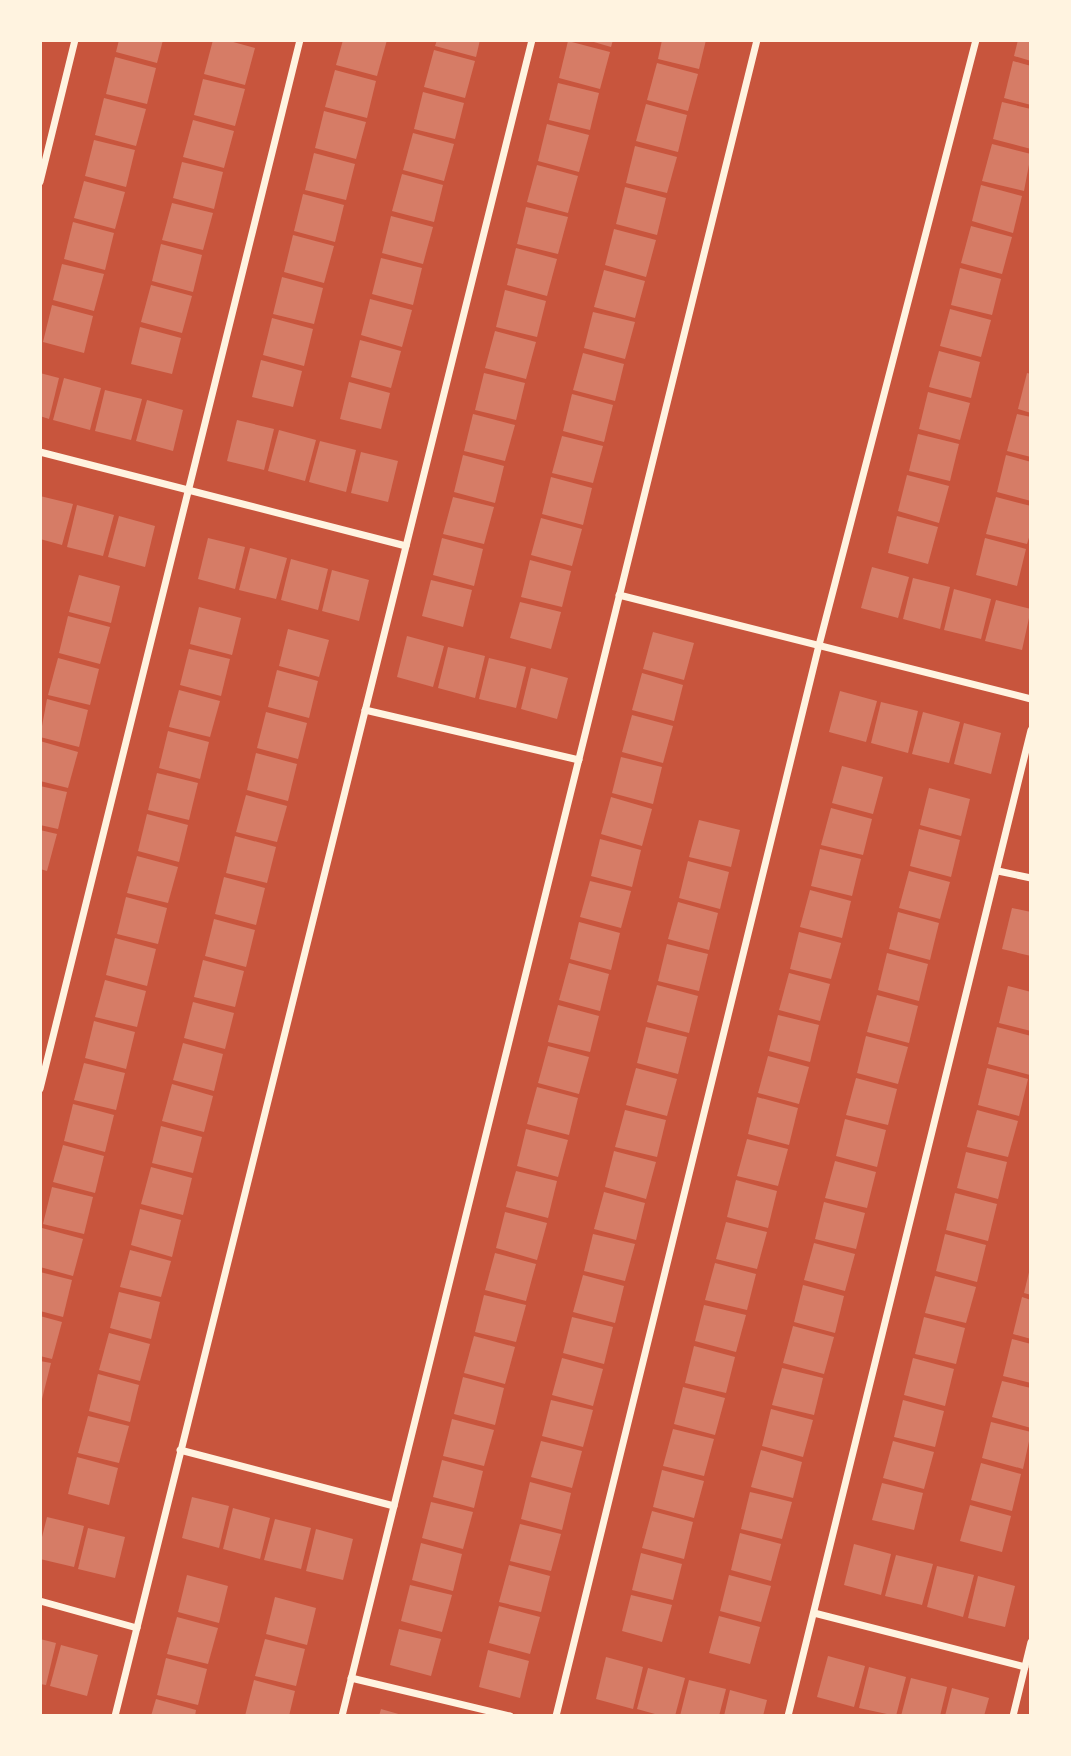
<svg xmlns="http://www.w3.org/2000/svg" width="1071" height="1756" font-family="'PT Serif',serif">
<rect width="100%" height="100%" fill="#c8553d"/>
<g fill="#d67c66">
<path d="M119,40H163L157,63L116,52Z"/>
<path d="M213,40H226L255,48L245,85L204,74Z"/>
<path d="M343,40H387L377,76L336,65Z"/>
<path d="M437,40H480L476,57L435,46Z"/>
<path d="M587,40H613L611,47Z"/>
<path d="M662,40H706L699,69L658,59Z"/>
<path d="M1018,40H1031V61L1014,56Z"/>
<path d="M568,41L610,52L600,89L559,78Z"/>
<path d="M434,50L475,61L465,98L424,87Z"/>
<path d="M115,57L156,68L147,104L106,94Z"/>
<path d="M1013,61L1031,66V105L1004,98Z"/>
<path d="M657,63L698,74L688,111L647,100Z"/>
<path d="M335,70L376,81L367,118L325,107Z"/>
<path d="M203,79L245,89L235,126L194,115Z"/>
<path d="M558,83L599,93L590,130L549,120Z"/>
<path d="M423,92L464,103L455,139L414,129Z"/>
<path d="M104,98L146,109L136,146L95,135Z"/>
<path d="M1002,102L1031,109V149L993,139Z"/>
<path d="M646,104L687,115L678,152L636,141Z"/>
<path d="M324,111L366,122L356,159L315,148Z"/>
<path d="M193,120L234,131L224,168L183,157Z"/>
<path d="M547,124L589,135L579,172L538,161Z"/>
<path d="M413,133L454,144L444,181L403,170Z"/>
<path d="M94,140L135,150L126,187L85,176Z"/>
<path d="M992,144L1031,154L1024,191L982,181Z"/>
<path d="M635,146L677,157L667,193L626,183Z"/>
<path d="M314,153L355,164L346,200L305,190Z"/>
<path d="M182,162L223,172L214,209L173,198Z"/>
<path d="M537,165L578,176L568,213L527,202Z"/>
<path d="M402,174L443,185L434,222L392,211Z"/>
<path d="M84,181L125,192L115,229L74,218Z"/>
<path d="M981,185L1022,196L1013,233L972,221Z"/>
<path d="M625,187L666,198L657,235L616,224Z"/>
<path d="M303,194L344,205L335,242L294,231Z"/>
<path d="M172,203L213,213L203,250L162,240Z"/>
<path d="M526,207L568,217L558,254L517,244Z"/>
<path d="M391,216L433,227L423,264L382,253Z"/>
<path d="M73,222L114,233L105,270L64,259Z"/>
<path d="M971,226L1012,237L1002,274L961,263Z"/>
<path d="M614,229L656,240L646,277L605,265Z"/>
<path d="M293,235L334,246L324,283L284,272Z"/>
<path d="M161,244L202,255L193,292L152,281Z"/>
<path d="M516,248L557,259L547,296L507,285Z"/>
<path d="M381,258L422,268L413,305L372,294Z"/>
<path d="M62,264L104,274L94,311L53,300Z"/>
<path d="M960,268L1001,279L992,315L951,305Z"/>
<path d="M604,270L645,281L635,318L594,307Z"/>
<path d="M282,277L323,288L314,324L273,314Z"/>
<path d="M151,285L192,296L182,333L141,322Z"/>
<path d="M505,290L546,301L537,337L496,327Z"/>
<path d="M370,299L412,310L402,347L361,335Z"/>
<path d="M52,305L93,316L84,353L43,342Z"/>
<path d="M950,309L991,320L981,357L940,346Z"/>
<path d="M593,312L635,322L625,359L584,348Z"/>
<path d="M272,318L313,329L304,366L263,355Z"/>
<path d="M140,327L181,338L172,374L131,364Z"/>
<path d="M495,331L536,342L526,379L485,368Z"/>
<path d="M360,340L401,351L391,388L351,377Z"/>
<path d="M939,351L980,362L971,398L929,387Z"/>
<path d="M583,353L624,364L615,401L573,390Z"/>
<path d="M261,360L302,371L293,407L252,397Z"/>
<path d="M40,373L59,378L49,419L40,416Z"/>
<path d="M484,373L525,383L516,420L475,410Z"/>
<path d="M1027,373L1031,374V413L1018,409Z"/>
<path d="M64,378L101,388L90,430L53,420Z"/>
<path d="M349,382L390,393L381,429L340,419Z"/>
<path d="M105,390L142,399L131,440L95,431Z"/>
<path d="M928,392L970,403L960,440L919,429Z"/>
<path d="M572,394L613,405L604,442L563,431Z"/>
<path d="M147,400L183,410L173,451L136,441Z"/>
<path d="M473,414L515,425L505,461L464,451Z"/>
<path d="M1017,414L1031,417V457L1007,451Z"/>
<path d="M237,420L274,429L264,470L227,461Z"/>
<path d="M279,430L316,440L305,481L268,471Z"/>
<path d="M918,434L959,444L950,481L909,471Z"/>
<path d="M562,436L603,446L593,483L552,473Z"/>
<path d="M320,441L356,450L346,492L309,482Z"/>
<path d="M361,452L398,461L388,502L351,493Z"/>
<path d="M463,455L504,466L495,503L454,492Z"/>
<path d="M1006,455L1031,462V501L997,492Z"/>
<path d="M907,475L949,486L939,523L898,511Z"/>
<path d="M551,477L592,488L583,525L542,514Z"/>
<path d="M40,496L73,504L62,545L40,539Z"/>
<path d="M453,497L494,507L484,544L443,534Z"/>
<path d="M996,497L1031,506V531L1027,544L986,534Z"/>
<path d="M77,505L114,515L103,556L67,547Z"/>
<path d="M119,516L155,526L145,567L108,557Z"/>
<path d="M897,516L938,527L928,564L888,553Z"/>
<path d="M541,518L582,529L572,566L531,555Z"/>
<path d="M208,538L245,547L235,589L198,579Z"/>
<path d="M442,538L483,549L474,586L433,575Z"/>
<path d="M985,538L1026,549L1017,586L976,575Z"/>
<path d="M250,548L287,558L276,599L239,590Z"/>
<path d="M291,559L328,569L318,610L281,600Z"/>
<path d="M530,560L571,571L562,607L521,597Z"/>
<path d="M872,567L909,577L898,618L861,608Z"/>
<path d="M332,570L369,580L359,621L322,611Z"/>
<path d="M79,575L120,586L111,623L69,612Z"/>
<path d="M913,578L950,587L940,629L903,619Z"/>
<path d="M431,580L472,590L463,627L422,616Z"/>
<path d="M954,589L991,599L981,639L944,630Z"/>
<path d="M996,600L1031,609L1022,650L985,641Z"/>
<path d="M520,602L561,612L551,649L510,638Z"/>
<path d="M199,607L241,618L232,655L190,644Z"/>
<path d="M68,616L110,627L100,664L59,653Z"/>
<path d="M288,629L329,640L319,677L279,666Z"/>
<path d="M653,632L694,643L684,680L643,669Z"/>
<path d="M407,636L444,646L433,687L397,677Z"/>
<path d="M448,647L485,656L475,698L438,688Z"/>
<path d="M189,649L230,659L221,696L180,685Z"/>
<path d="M58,658L99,669L90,705L48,695Z"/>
<path d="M489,658L526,667L516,708L479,699Z"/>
<path d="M531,668L568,678L557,719L521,709Z"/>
<path d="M277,670L318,681L309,718L268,707Z"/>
<path d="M642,673L683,685L674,721L632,710Z"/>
<path d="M179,690L220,701L210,737L169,727Z"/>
<path d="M840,691L877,701L866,742L829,732Z"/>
<path d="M47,699L88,710L79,747L40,737Z"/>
<path d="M881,702L918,711L908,753L871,743Z"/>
<path d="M266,712L307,723L298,759L257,748Z"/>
<path d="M923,712L960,722L949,763L912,754Z"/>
<path d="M632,715L673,726L663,763L622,752Z"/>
<path d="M964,723L1001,733L991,774L954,764Z"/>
<path d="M168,731L209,742L200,779L159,768Z"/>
<path d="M40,741L78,752L68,788L40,781Z"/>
<path d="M256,753L297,764L288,801L247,790Z"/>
<path d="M621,757L662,767L653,804L612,793Z"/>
<path d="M842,766L883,777L873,814L832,803Z"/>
<path d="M157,773L198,783L189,820L148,810Z"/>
<path d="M40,786L67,792L58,829L40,825Z"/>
<path d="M929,788L970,799L961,836L920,825Z"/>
<path d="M246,795L287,806L277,842L236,832Z"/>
<path d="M611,797L652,809L642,846L601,834Z"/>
<path d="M831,808L872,819L863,855L821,845Z"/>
<path d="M147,814L188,825L179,862L138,851Z"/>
<path d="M699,820L740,830L731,867L689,857Z"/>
<path d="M919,829L960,840L951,877L910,866Z"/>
<path d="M40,830L57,834L47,871L40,869Z"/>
<path d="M235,836L276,847L267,883L226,873Z"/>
<path d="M600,839L641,850L632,887L591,876Z"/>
<path d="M820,849L861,859L852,896L811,886Z"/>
<path d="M137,856L178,867L168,903L127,893Z"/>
<path d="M688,861L729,872L720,909L679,898Z"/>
<path d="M909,871L950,882L940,919L899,908Z"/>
<path d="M224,877L265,888L256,925L215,914Z"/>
<path d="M590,881L631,891L621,928L580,917Z"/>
<path d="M810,890L851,901L842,938L800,927Z"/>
<path d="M126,897L167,908L158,944L117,934Z"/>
<path d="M678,902L718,913L709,950L668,939Z"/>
<path d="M1012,908L1031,912V956L1002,949Z"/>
<path d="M898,912L939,923L930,960L889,949Z"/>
<path d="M214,919L255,930L246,967L205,956Z"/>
<path d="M579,922L620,933L611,970L570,959Z"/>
<path d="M799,932L841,943L831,979L790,969Z"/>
<path d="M115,938L156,949L147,986L106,975Z"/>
<path d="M667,944L708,954L699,991L658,981Z"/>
<path d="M887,953L928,964L919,1001L878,990Z"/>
<path d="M203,960L244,971L235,1007L194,997Z"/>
<path d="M569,963L609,974L600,1011L559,1000Z"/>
<path d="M789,973L830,984L820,1021L779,1010Z"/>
<path d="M105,980L146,991L137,1027L95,1017Z"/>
<path d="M657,985L698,996L689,1033L647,1022Z"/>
<path d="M1008,986L1031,992V1031L999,1023Z"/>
<path d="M877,995L918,1006L909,1043L867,1032Z"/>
<path d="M193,1002L234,1013L225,1049L184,1038Z"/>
<path d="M558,1005L599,1016L590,1052L548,1042Z"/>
<path d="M778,1015L819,1025L810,1062L769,1051Z"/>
<path d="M94,1021L135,1032L126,1069L85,1058Z"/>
<path d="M646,1027L687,1037L678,1074L637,1063Z"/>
<path d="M997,1027L1031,1036L1030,1075L988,1064Z"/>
<path d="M866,1036L908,1047L898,1084L857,1073Z"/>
<path d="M183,1043L223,1054L214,1091L173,1080Z"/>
<path d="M548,1046L589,1057L579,1094L538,1083Z"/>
<path d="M768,1056L809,1067L799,1104L758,1093Z"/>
<path d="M84,1063L125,1073L116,1110L74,1100Z"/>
<path d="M636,1068L677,1079L667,1116L626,1105Z"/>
<path d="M987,1068L1028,1079L1019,1116L978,1105Z"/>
<path d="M856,1078L897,1089L888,1125L846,1115Z"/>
<path d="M172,1084L213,1096L204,1132L162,1121Z"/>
<path d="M537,1087L578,1098L569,1135L527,1124Z"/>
<path d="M757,1097L798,1108L789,1145L748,1134Z"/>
<path d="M73,1104L114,1115L105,1152L64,1141Z"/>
<path d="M625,1110L666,1120L657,1157L615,1147Z"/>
<path d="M977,1110L1018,1121L1008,1157L967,1147Z"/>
<path d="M845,1119L886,1130L877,1167L836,1156Z"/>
<path d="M161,1126L202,1137L193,1173L152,1163Z"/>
<path d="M526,1129L568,1140L558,1177L517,1166Z"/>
<path d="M747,1139L788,1149L778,1186L737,1176Z"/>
<path d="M63,1145L104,1156L95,1193L53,1182Z"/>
<path d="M614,1151L656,1162L646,1199L605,1187Z"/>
<path d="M966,1152L1007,1162L998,1199L957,1188Z"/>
<path d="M835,1161L876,1172L867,1208L825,1198Z"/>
<path d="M151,1167L192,1178L183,1215L141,1204Z"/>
<path d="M516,1171L557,1181L548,1218L506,1207Z"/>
<path d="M736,1180L777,1191L768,1228L727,1217Z"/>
<path d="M52,1187L93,1197L84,1234L43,1224Z"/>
<path d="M604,1192L645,1203L636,1240L594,1229Z"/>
<path d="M955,1193L997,1204L988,1241L946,1230Z"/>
<path d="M824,1202L865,1213L856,1249L815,1239Z"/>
<path d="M140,1209L181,1220L172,1257L131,1245Z"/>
<path d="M505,1212L547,1223L537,1260L496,1248Z"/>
<path d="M726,1222L767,1232L757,1269L716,1259Z"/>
<path d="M42,1228L83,1239L73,1276L40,1267Z"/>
<path d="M593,1234L635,1244L625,1281L584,1271Z"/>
<path d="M945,1234L986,1245L977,1282L936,1271Z"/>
<path d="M814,1243L855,1254L845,1291L804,1280Z"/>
<path d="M130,1250L171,1261L161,1297L120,1287Z"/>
<path d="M495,1253L536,1264L526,1301L485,1290Z"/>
<path d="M715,1263L756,1274L747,1310L705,1300Z"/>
<path d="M1030,1268H1031V1295L1024,1293Z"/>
<path d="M40,1272L72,1280L63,1317L40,1311Z"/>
<path d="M583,1275L624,1286L615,1323L573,1312Z"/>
<path d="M935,1276L976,1287L966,1323L925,1313Z"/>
<path d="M803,1285L844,1296L835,1333L794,1322Z"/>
<path d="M119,1292L160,1302L151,1339L110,1328Z"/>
<path d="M484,1295L526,1305L516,1342L475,1332Z"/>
<path d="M1022,1297L1031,1300V1339L1013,1334Z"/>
<path d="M704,1305L746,1315L736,1352L695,1341Z"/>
<path d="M40,1316L62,1322L52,1359L40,1356Z"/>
<path d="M572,1317L613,1327L604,1364L563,1353Z"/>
<path d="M924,1317L965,1328L956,1364L915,1354Z"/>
<path d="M793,1326L834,1337L824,1374L783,1363Z"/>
<path d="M109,1333L150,1344L140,1381L99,1370Z"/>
<path d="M474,1336L515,1347L505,1384L464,1373Z"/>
<path d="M1012,1339L1031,1344V1383L1003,1376Z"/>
<path d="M694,1346L735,1357L726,1393L685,1383Z"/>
<path d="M562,1358L603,1369L593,1406L552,1395Z"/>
<path d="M913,1358L954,1369L945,1406L904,1395Z"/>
<path d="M40,1361L51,1363L41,1403L40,1402Z"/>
<path d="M782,1368L823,1378L814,1415L772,1405Z"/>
<path d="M98,1374L139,1385L130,1422L89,1411Z"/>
<path d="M463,1377L504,1388L495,1425L454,1414Z"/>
<path d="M1002,1381L1031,1388V1428L992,1417Z"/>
<path d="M683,1387L725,1398L715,1435L674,1424Z"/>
<path d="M551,1400L593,1410L583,1447L542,1436Z"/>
<path d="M903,1400L944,1411L935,1447L894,1437Z"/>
<path d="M771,1409L813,1420L803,1457L762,1446Z"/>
<path d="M88,1416L129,1426L119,1463L78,1453Z"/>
<path d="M452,1419L494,1430L484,1466L443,1456Z"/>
<path d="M991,1422L1031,1432L1023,1469L982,1458Z"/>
<path d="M673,1429L714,1439L704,1476L663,1466Z"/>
<path d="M541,1441L582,1451L572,1488L531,1477Z"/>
<path d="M893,1441L934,1452L924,1489L883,1478Z"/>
<path d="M761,1450L802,1462L793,1498L751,1487Z"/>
<path d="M77,1457L118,1468L109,1505L68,1494Z"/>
<path d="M442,1460L483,1471L474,1508L433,1497Z"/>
<path d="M981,1463L1021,1474L1012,1511L971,1500Z"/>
<path d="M662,1470L704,1481L694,1518L653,1507Z"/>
<path d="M530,1482L571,1493L562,1530L521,1519Z"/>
<path d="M882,1483L923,1493L914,1530L872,1520Z"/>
<path d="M750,1492L792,1502L782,1539L741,1529Z"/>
<path d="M192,1497L229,1506L219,1548L182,1538Z"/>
<path d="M431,1502L473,1512L463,1549L422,1538Z"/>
<path d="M970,1505L1011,1516L1002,1552L960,1541Z"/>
<path d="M233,1508L270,1518L260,1559L223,1549Z"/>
<path d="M652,1511L693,1522L684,1559L642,1548Z"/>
<path d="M47,1517L84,1526L74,1567L40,1559V1545Z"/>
<path d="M275,1519L311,1528L301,1569L264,1560Z"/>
<path d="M520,1524L561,1534L551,1571L510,1561Z"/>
<path d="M88,1528L125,1537L115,1578L78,1569Z"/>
<path d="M316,1529L353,1539L343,1580L306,1571Z"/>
<path d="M740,1533L781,1544L771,1581L731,1570Z"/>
<path d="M421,1543L462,1554L453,1591L412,1580Z"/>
<path d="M854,1544L891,1554L881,1595L844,1585Z"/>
<path d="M641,1553L682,1564L673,1600L632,1590Z"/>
<path d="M896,1555L933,1564L922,1605L885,1596Z"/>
<path d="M509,1565L550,1576L541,1612L499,1602Z"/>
<path d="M937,1566L974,1575L963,1617L927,1607Z"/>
<path d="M187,1575L228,1586L219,1623L178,1612Z"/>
<path d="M729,1575L771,1586L761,1622L720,1611Z"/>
<path d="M978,1576L1015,1586L1005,1627L968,1618Z"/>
<path d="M410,1585L452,1595L442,1632L401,1621Z"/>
<path d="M631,1595L672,1605L662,1642L622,1631Z"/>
<path d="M275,1597L316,1608L307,1645L266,1634Z"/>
<path d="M499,1606L540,1617L530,1654L489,1643Z"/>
<path d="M719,1616L760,1627L750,1664L709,1653Z"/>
<path d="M177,1617L218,1628L208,1664L167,1654Z"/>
<path d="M399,1629L441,1639L431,1676L390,1665Z"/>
<path d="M40,1639L56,1643L46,1685L40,1684Z"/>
<path d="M265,1639L305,1649L296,1686L255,1676Z"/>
<path d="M61,1645L98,1655L87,1696L50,1686Z"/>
<path d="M488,1650L529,1661L520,1698L479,1687Z"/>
<path d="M828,1656L865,1666L854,1707L817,1697Z"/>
<path d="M606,1657L643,1667L633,1709L596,1699Z"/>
<path d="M166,1658L207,1669L198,1705L157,1695Z"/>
<path d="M869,1667L906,1677L896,1716L859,1708Z"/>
<path d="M648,1668L685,1678L675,1716H662L637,1709Z"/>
<path d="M911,1678L947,1687L940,1716H901Z"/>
<path d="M254,1680L295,1691L289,1716H245Z"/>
<path d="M689,1680L726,1689L719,1716H680Z"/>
<path d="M952,1688L989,1698L984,1716H945Z"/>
<path d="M730,1690L767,1700L763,1716H724Z"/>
<path d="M156,1699L196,1710L195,1716H151Z"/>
<path d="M381,1709L402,1715V1716H379Z"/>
</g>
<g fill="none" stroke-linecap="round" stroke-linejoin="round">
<g stroke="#fff3e0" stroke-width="7">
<path d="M40,182L75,40"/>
<path d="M40,452L406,546"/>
<path d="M619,595L1031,699"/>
<path d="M365,710L579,760"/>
<path d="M998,871L1031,878"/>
<path d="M40,1089L300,40"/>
<path d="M180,1450L394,1506"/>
<path d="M40,1601L137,1628"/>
<path d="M814,1613L1025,1667"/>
<path d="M351,1678L510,1716"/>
<path d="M115,1716L532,40"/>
<path d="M342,1716L757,40"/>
<path d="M556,1716L819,645L976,40"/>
<path d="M788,1716L1031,730"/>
<path d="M1013,1716L1031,1642"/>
</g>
</g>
<rect width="1071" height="1756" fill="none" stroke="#fff3e0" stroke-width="84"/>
</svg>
